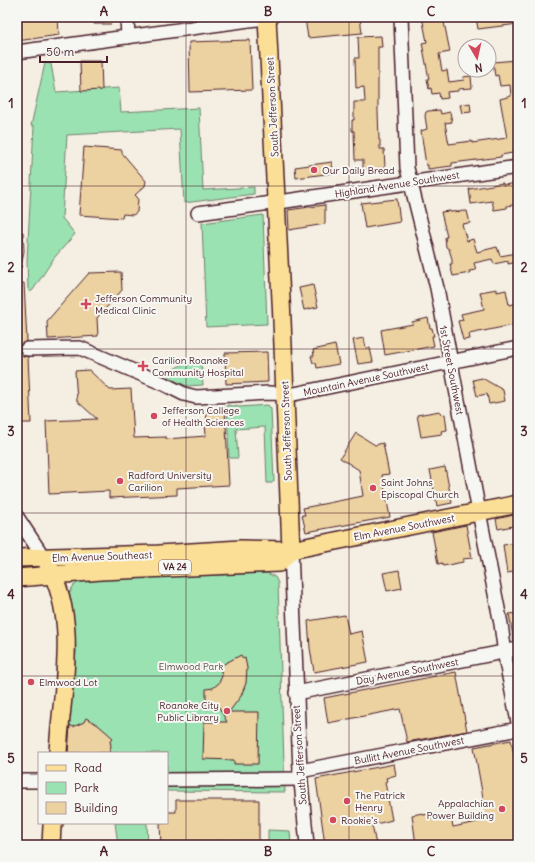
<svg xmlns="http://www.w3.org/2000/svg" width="535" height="862" font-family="Delius,sans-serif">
<rect width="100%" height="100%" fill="#f4efe2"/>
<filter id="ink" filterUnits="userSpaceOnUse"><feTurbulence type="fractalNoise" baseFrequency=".025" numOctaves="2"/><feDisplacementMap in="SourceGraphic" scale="8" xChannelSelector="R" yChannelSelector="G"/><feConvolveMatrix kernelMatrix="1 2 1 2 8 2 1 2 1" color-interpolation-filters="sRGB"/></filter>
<g filter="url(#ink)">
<g fill="#9ae2b1" stroke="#72806e">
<path d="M45,63L51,64L56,92L119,88L121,112L199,108L203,190L254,187V194L184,203L180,129L67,135L62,218L75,234L54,258L33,290L30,292L28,289L27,261L34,126H31Z"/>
<path d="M263,215L267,324L206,327L202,223Z"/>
<path d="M201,363L203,385L187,386L168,378C174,363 187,364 201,363Z"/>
<path d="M227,405L239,407L268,405L271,409L274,481L272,483H267L265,427L236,429L238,458H229Z"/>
<path d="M267,573L275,577L278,583L285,792L167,791V753H68L69,722L76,652L75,631L69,595L72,588L74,585L84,580Z"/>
<path d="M115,823H147L148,845H118Z"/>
<path d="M268,830L290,831L291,845H261V841H268Z"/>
</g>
<g fill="#ecd1a1" stroke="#4a1f2b">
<path d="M17,17H58L59,35L17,41Z"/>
<path d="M94,17H117L111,24H94Z"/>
<path d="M314,17H360L362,33L308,38L305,18Z"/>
<path d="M422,17H443L450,52L439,54L442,71L447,70L449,82L464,80L463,77L471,76L472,88L458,89V91L447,92L448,98L440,99L439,93L432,94L431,88L429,89L427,79H429L422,43L427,42Z"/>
<path d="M476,17H518V24L478,29Z"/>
<path d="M381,36L382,47H378V111L379,140H380V149H384L385,168L363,169V160H355L354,131H352V120H354V102H365L364,87L356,88L355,58H359L358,37Z"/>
<path d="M250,40L252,90L190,92L189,42Z"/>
<path d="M517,60L518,68V152L501,155V157L452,163V166L428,169V165H426L421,131L427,129L425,116L426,112L428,111L440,110L441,114L450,112L452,122L445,123L449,144L472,141V143L507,138L500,99L511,96L510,85L500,86L498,75L495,76L493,62Z"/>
<path d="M80,61H101L102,90L81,91Z"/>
<path d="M470,103L471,112L462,113L460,105Z"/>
<path d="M84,147L122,150V153L146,181L145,186L135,195L138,198L137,212L133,215L123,214L122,218L79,215Z"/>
<path d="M332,162L333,173L296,178L295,167Z"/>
<path d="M503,183V185L518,183V204L507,206V208L494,210L492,201L471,204L469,189Z"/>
<path d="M397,199L400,222L365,228L361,203Z"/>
<path d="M325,205V224L289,230L288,210Z"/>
<path d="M450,211V212L467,211L470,223L462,224L467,241L473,239L477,252L497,247L500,256L517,253L518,262L508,264V261L494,264L492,259L474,263L476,270L469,271L470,273L453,276L450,264H452V259L449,249L446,247L445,237H447L441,212Z"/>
<path d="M17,232H23L24,251L21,268H17Z"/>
<path d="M121,272L122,290L97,318L98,336L48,339L47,321L89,273Z"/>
<path d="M24,283L27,341L20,345L19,350L23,356L28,357L31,423H17V284Z"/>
<path d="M313,285L318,307L304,310L299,288Z"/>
<path d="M497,289V292L506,290L509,305L518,303V324L469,334L470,339L463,340L458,321L463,320L461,314L484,309L480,292Z"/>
<path d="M428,318L430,328H432L434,336H432L434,346L385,355L381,330L413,324L412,322Z"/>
<path d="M364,338L366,348H370L373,362L358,364L353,340Z"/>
<path d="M335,345L339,364L317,368L316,363H313L311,356H314L313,350Z"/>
<path d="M267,352L268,382L226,384L225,353Z"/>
<path d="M89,370L110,390L131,389L134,438L166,437V439L206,436L205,423H207L206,409L225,408L229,485L177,488V495L109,498V491L49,494L46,421L97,419L77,401L75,371Z"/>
<path d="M482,378L503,390L505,401L489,404L487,394L477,396L473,380Z"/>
<path d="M440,411L441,415L445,414L447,430L441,431L442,434L421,437L417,415Z"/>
<path d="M356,433L375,445L383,443L389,474L382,475L390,517L306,532L302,515H305L303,508L363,496L359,470L340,458Z"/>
<path d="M445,467L452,503L437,506L430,470Z"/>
<path d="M518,514V525L498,529L496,519Z"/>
<path d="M466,525L472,558L463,559V562L443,566L442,563L438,564L432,532Z"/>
<path d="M518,543V571L507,573L503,545Z"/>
<path d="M399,570L402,588L387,591L383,573Z"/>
<path d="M518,613V641L514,642L509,614Z"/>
<path d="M345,615L349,634L362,631L368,662L314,672L310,648L308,621Z"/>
<path d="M241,655L243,659L245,658L247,668L246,683L241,696L229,712H259L258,764H234V760L203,759L204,722H227L219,707L206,709V689L213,688L219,683L222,676L220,666Z"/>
<path d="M456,672L467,731L407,742L400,709L328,723L324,698Z"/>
<path d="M86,718L98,725L113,738L110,741L111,746L109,753H68L70,725L73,727L84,722Z"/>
<path d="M511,740L518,774V845H416L412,815L423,813V815L429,814L430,819L451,816L453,827L487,820L474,747Z"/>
<path d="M394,764L396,775L386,778L387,781L385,782L392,820L372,825L376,845H325L316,779Z"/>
<path d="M176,800H259V841H215V845H161L160,823H167V812H176Z"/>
</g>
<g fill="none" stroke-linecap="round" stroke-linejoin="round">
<defs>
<g id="minor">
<path d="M127,17L128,37"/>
<path d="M401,17L407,168L437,288L479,512L501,624L506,662L518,722"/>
<path d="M17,52L272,17"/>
<path d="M198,213L286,201L518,167"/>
<path d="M27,349L80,348L164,384L184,394L196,397L269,393L294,394L518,348"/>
<path d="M17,517L44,558"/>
<path d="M291,550L300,771L307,845"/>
<path d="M296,693L518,649"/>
<path d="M300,771L518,729"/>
<path d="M167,780L300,779"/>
<path d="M17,781H39"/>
</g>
<g id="major">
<path d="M267,17L282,320L291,550"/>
<path d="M17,558L159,554L241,549L291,550L518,504"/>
<path d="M48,565C80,623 61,691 58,753"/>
<path d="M17,578L101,571L279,563L291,550"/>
<path d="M51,845L52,826L54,823"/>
</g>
</defs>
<use href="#minor" stroke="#4a1f2b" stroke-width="16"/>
<use href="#major" stroke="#4a1f2b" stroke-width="20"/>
<use href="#minor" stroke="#f6f6f2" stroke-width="13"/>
<use href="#major" stroke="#fbdf96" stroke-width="17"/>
</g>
</g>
<path fill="none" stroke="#4a1f2b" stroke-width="1" stroke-opacity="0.55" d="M186,17V845M349,17V845M17,186H518M17,349H518M17,513H518M17,676H518"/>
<g fill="#d1495b" stroke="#f6f6f2" stroke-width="1.5">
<circle cx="314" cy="170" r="4"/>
<path d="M84 298h4v4h4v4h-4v4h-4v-4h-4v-4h4z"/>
<path d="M141 360h4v4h4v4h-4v4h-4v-4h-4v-4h4z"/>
<circle cx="154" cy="416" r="4"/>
<circle cx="120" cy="481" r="4"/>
<circle cx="373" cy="488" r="4"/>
<circle cx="31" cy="682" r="4"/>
<circle cx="227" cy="711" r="4"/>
<circle cx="347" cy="801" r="4"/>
<circle cx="502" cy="809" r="4"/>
<circle cx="333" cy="820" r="4"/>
</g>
<g text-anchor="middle" stroke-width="4" stroke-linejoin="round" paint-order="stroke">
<rect fill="#f6f6f2" stroke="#7e6067" stroke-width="1" x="159" y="560" width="32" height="14" rx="3"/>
<g font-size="9" font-weight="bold" fill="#4a1f2b">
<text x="175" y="570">VA 24</text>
</g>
<g font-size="10" fill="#4a1f2b" stroke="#f6f6f2">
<text transform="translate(272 107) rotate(-93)" y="4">South Jefferson Street</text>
<text transform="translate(397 184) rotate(-9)" y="4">Highland Avenue Southwest</text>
<text transform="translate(452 370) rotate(79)" y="4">1st Street Southwest</text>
<text transform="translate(366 379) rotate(-12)" y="4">Mountain Avenue Southwest</text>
<text transform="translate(286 431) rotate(-92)" y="4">South Jefferson Street</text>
<text transform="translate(404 527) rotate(-11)" y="4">Elm Avenue Southwest</text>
<text transform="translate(102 556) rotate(-2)" y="4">Elm Avenue Southeast</text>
<text transform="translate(407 671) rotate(-11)" y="4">Day Avenue Southwest</text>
<text transform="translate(409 750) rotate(-11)" y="4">Bullitt Avenue Southwest</text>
<text transform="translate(299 755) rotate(-94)" y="4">South Jefferson Street</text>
</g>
<g font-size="10" fill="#4a1f2b" stroke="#f6f6f2" text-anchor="start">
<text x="322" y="174">Our Daily Bread</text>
<text x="95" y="302">Jefferson Community<tspan x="95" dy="12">Medical Clinic</tspan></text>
<text x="152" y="364">Carilion Roanoke<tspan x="152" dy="12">Community Hospital</tspan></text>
<text x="162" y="414">Jefferson College<tspan x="162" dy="12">of Health Sciences</tspan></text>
<text x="128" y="479">Radford University<tspan x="128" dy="12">Carilion</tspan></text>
<text x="381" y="486">Saint Johns<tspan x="381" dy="12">Episcopal Church</tspan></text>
<text x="39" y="686">Elmwood Lot</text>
<text x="219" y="709" text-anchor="end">Roanoke City<tspan x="219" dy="12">Public Library</tspan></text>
<text x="355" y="799">The Patrick<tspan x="355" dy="12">Henry</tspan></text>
<text x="494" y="807" text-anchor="end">Appalachian<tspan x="494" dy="12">Power Building</tspan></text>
<text x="341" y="824">Rookie's</text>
</g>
<g font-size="10" fill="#5e504c" stroke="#f6f6f2">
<text x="191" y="670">Elmwood Park</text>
</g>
</g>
<rect width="535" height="862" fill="none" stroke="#f6f6f2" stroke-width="44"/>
<rect x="38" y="752" width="130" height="72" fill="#f6f6f2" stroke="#b1a0a2"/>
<rect x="46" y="765" width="20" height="6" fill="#fbdf96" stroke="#b1a0a2"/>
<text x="74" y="772" font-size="12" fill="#4a1f2b">Road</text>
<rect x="46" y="782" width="20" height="12" fill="#9ae2b1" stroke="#b1a0a2"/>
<text x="74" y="792" font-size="12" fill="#4a1f2b">Park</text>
<rect x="46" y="802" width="20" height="12" fill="#ecd1a1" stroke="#b1a0a2"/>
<text x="74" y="812" font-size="12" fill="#4a1f2b">Building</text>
<g transform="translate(477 58) rotate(171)"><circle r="19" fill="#f6f6f2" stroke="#b1a0a2"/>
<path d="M0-3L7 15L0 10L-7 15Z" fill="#d1495b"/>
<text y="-6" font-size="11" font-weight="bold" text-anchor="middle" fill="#4a1f2b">N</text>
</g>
<path d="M40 56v6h67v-6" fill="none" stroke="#4a1f2b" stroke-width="2"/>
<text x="46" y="56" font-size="12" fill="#4a1f2b" stroke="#f6f6f2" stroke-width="3" paint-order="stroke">50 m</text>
<rect x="22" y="22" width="491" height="818" fill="none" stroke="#4a1f2b" stroke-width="1.5"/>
<g font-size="13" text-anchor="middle" font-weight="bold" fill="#4a1f2b">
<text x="104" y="16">A</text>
<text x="268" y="16">B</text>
<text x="431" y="16">C</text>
<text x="11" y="108">1</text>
<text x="524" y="108">1</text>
<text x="11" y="272">2</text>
<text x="524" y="272">2</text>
<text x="11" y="436">3</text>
<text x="524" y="436">3</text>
<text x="11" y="599">4</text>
<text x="524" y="599">4</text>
<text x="11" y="763">5</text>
<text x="524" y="763">5</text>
<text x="104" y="856">A</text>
<text x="268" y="856">B</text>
<text x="431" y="856">C</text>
</g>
</svg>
